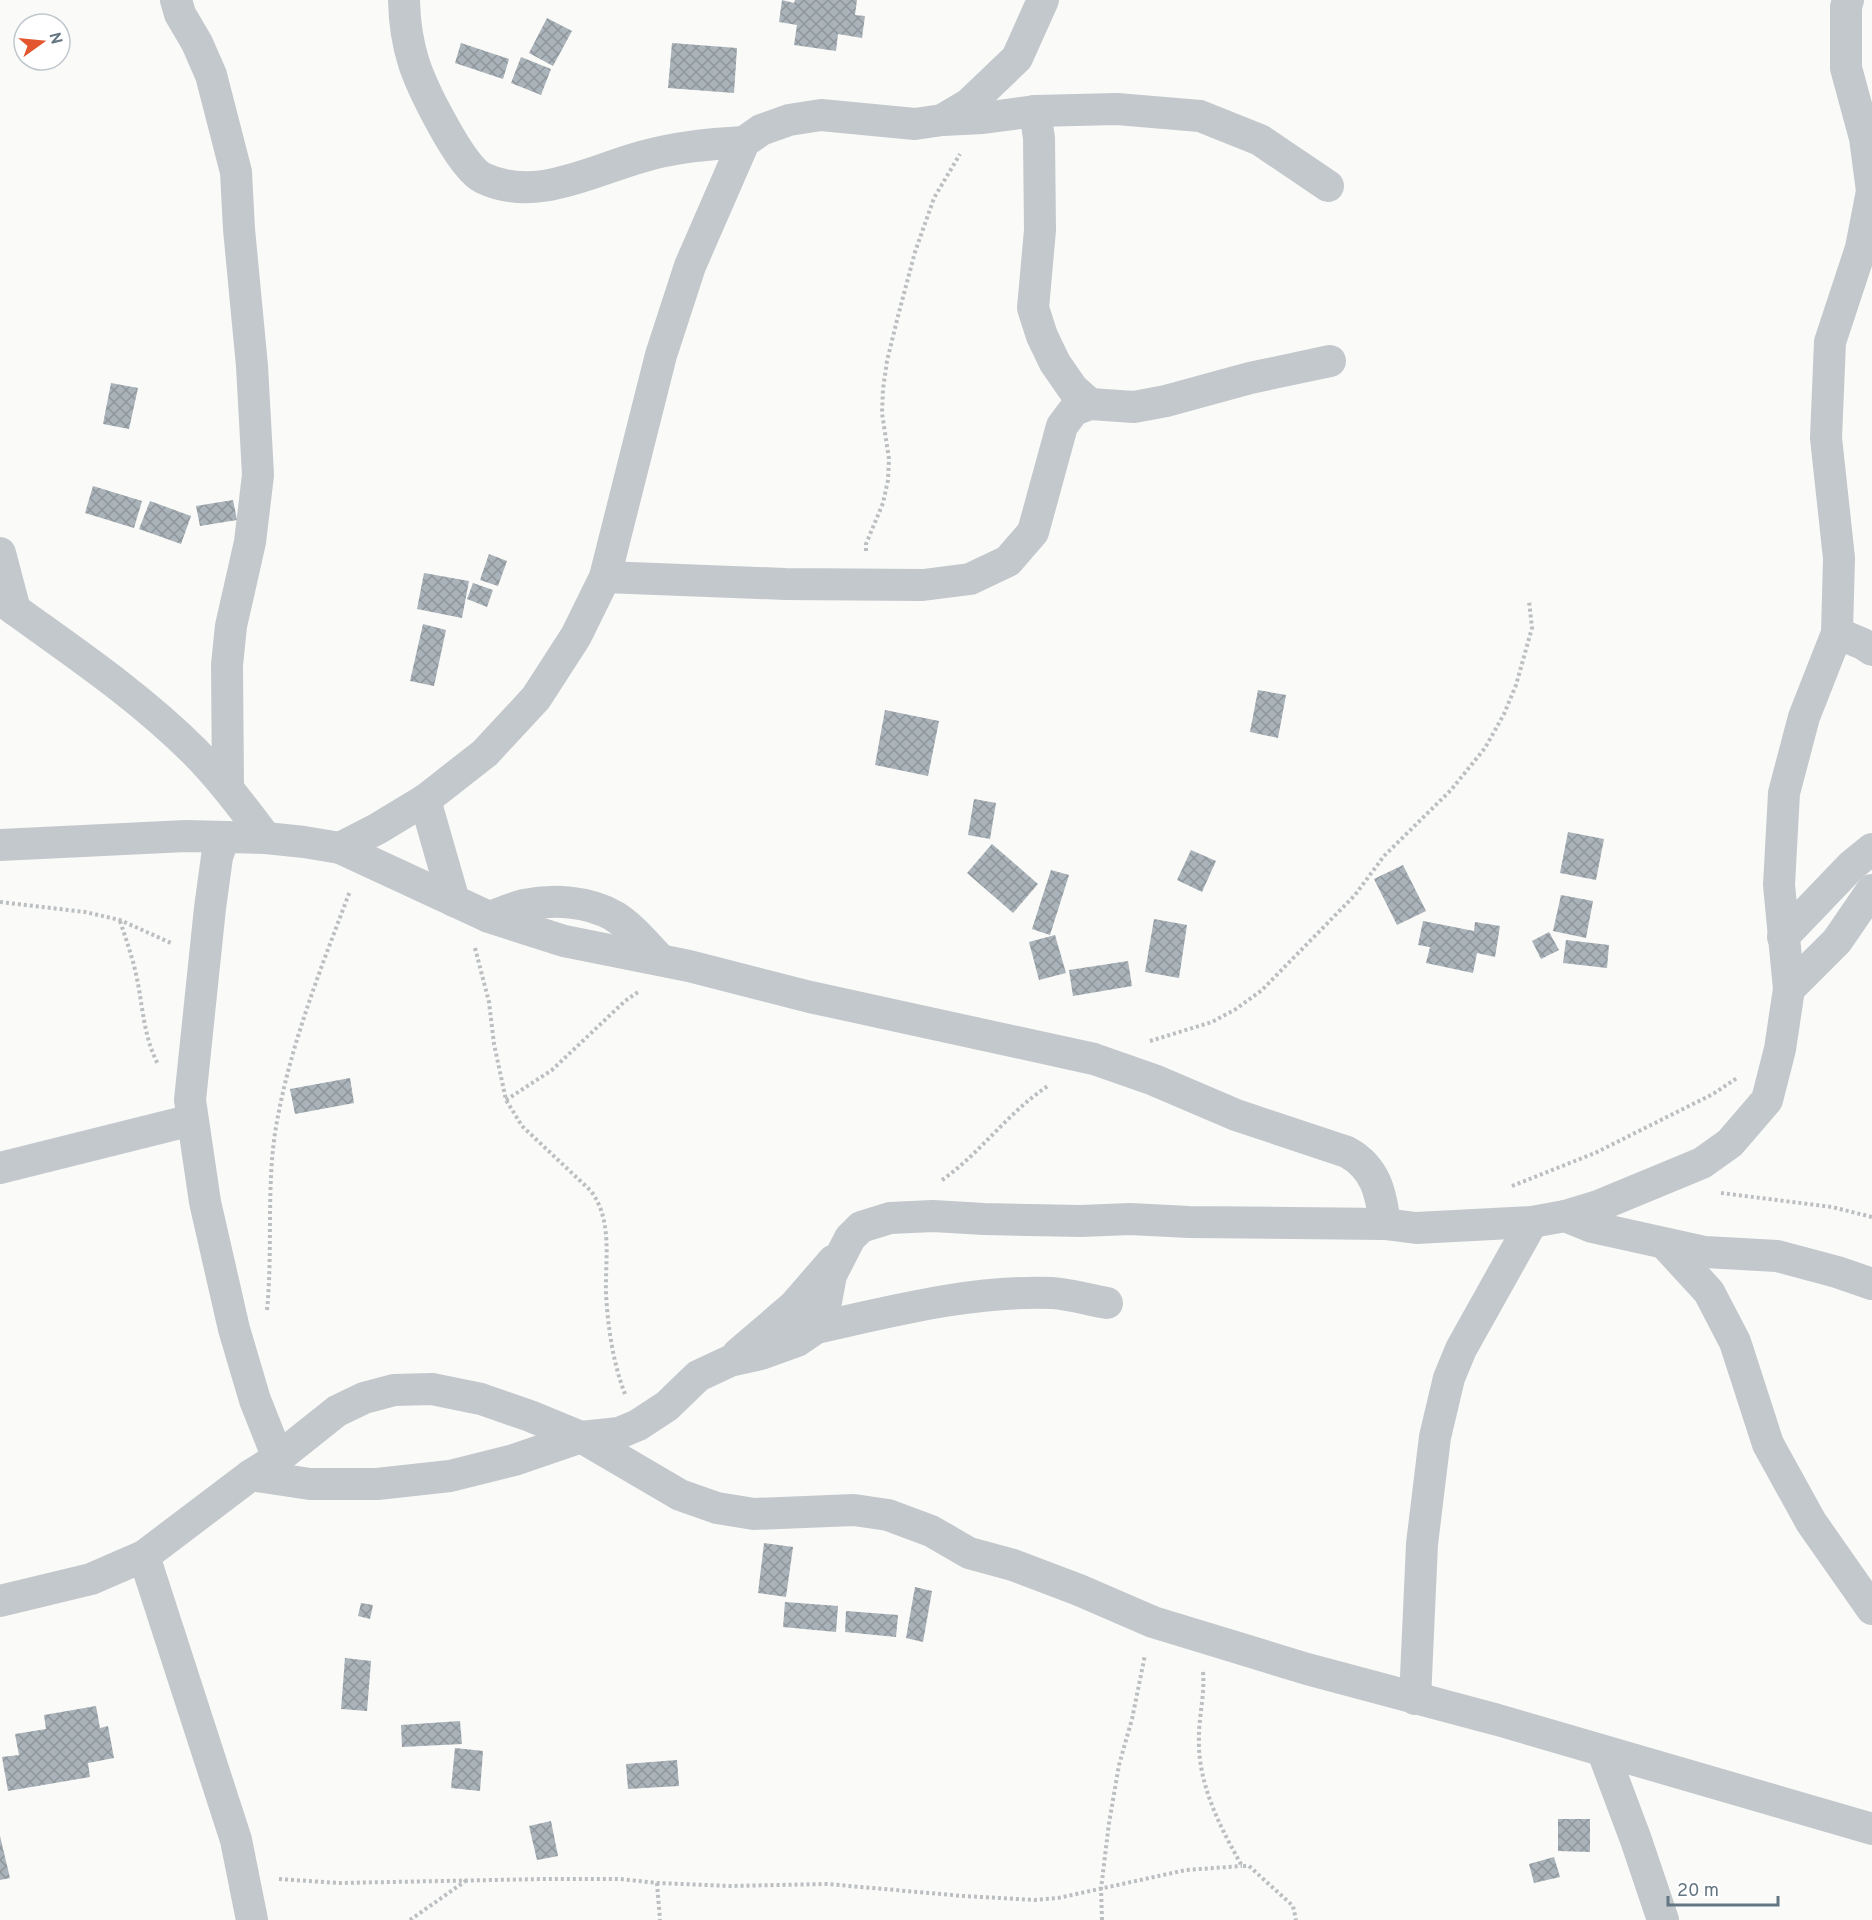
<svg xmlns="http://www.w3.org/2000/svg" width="1872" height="1920" font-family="Overpass,sans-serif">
<defs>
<pattern id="building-cross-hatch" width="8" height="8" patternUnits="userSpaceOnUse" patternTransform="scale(1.5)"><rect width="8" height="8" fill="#aab3b9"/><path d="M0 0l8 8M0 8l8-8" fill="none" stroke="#8e969c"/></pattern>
</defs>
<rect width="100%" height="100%" fill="#fafaf8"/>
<g fill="url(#building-cross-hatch)">
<path d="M782,0L794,3L795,0H857L855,15L865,16L862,38L838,34L836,51L794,45L797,25L779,22Z"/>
<path d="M547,18L572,31L553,66L529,53Z"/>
<path d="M461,43L509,59L503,79L455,63Z"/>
<path d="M672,43L737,48L734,93L668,88Z"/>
<path d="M521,57L551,69L541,95L511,83Z"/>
<path d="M111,383L138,388L129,429L103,424Z"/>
<path d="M93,486L142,501L134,528L85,513Z"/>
<path d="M233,500L237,520L200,526L196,506Z"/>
<path d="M150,501L191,516L181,544L139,529Z"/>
<path d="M489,554L507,561L498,586L480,580Z"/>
<path d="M424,573L469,581L462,618L417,609Z"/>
<path d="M473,583L493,590L487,607L467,599Z"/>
<path d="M423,624L446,630L434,686L410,681Z"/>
<path d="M1258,690L1286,695L1278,738L1250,732Z"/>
<path d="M885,710L939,721L928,776L875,765Z"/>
<path d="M974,799L996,803L990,839L968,835Z"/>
<path d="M1568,832L1604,839L1596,880L1560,873Z"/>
<path d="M992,844L1038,884L1013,913L967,873Z"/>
<path d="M1191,850L1216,861L1202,892L1177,880Z"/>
<path d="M1403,865L1426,911L1397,925L1374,879Z"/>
<path d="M1051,870L1069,875L1050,935L1032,929Z"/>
<path d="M1561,895L1593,901L1586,938L1553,931Z"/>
<path d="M1154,919L1187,925L1179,978L1145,972Z"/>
<path d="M1423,921L1474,931L1475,922L1500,926L1495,957L1477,953L1473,973L1426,963L1430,947L1418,945Z"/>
<path d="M1549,932L1559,950L1541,959L1532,941Z"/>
<path d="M1055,935L1066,973L1039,980L1029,942Z"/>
<path d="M1566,940L1609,945L1607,968L1563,963Z"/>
<path d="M1128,961L1132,986L1073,996L1069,970Z"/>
<path d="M350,1078L354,1103L295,1114L290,1089Z"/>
<path d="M764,1543L793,1547L786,1597L758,1593Z"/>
<path d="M915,1587L932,1591L923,1642L906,1638Z"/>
<path d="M785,1602L838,1606L836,1632L783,1627Z"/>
<path d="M361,1603L373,1605L370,1619L358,1616Z"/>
<path d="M846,1611L898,1615L896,1637L845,1632Z"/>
<path d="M345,1658L371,1661L367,1711L341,1709Z"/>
<path d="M96,1706L100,1728L108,1726L114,1758L88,1763L90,1777L8,1791L2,1757L19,1755L15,1734L46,1729L44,1715Z"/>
<path d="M460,1721L462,1744L402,1747L401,1725Z"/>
<path d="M455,1748L483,1751L480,1791L451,1788Z"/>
<path d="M677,1760L679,1786L628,1789L626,1764Z"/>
<path d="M1558,1819H1590V1852L1558,1851Z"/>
<path d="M551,1821L558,1856L537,1860L529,1826Z"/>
<path d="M0,1836L10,1878L0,1880Z"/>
<path d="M1554,1857L1560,1877L1534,1883L1529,1864Z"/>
</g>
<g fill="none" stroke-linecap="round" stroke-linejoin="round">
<g stroke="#bbbfc2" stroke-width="4" stroke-dasharray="3 3" stroke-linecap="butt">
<path d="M866,551V544L883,503L888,480L889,459L882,413L883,389L887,361L898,316L915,252L934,198L960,154"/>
<path d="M0,902L85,912L120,920L171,943"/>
<path d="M120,921C126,939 132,956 136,974C143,1005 143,1036 158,1064"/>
<path d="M475,948L489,1002L494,1044L506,1100L522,1126L591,1191C613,1221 605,1259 606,1294C608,1328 613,1363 625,1394"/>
<path d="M1150,1041L1212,1022L1236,1009L1262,990L1355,895L1384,856L1451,790L1485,748L1504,714L1516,685L1532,628L1529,601"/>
<path d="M506,1100L552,1070L625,1001L638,992"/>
<path d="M942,1180C981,1153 1008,1112 1048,1086"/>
<path d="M1512,1186L1595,1153L1713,1094L1737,1078"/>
<path d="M1721,1193L1832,1207L1872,1217"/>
<path d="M267,1310C273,1249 266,1186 276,1127C290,1045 321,968 350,891"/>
<path d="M1203,1672C1205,1694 1199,1715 1199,1736C1197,1783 1220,1827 1242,1866H1249L1293,1906L1296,1920"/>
<path d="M279,1879L339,1883L545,1879H620L657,1883L731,1886L827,1884L963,1896L1035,1900L1058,1898L1186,1870L1242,1866"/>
<path d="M657,1883L660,1920"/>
<path d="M410,1920L467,1880"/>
<path d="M1102,1920L1101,1889L1109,1823L1119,1765L1132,1719L1145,1655"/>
</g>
<g stroke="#c3c8cc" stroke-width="32">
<path d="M176,0L180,14L197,43L211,75L236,172L239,229L252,366L258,475L250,542L231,626L227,665L228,787"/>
<path d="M404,0C405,49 417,78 440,120C448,135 468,171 483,178C535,203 591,171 641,157C675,147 709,144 744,142"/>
<path d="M1035,111L1117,109L1200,116L1260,140L1328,186"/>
<path d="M943,120L983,118L1035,111L1039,138L1040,230L1033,308L1042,336L1055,363L1073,389L1090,404"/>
<path d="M0,553L15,610"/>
<path d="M605,577L785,584L923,585L970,579L1008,561L1033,532L1062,426L1074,410L1090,404L1134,407L1166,401L1250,378L1330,361"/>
<path d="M0,599C66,647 136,693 194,751C221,778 243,808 266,838"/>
<path d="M1837,633L1863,644L1872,650"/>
<path d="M425,800L454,901"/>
<path d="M224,837L217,857L210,908L190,1100L205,1202L234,1329L255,1400L278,1458"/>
<path d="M0,845L186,836L266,838L304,842L340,848L489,917L564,941L689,966L810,997L1094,1059L1154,1080L1236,1115L1347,1152C1376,1168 1381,1193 1385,1224"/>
<path d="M340,848L377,829L425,800L485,753L536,698L576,636L605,577L661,355L690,266L744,142L761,130L789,120L821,115L915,124L942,120L969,104L1017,58L1043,0"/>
<path d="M489,917C501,913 513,908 524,905C553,899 588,901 614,916C632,927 646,945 661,960"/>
<path d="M1783,937L1851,866L1872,849"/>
<path d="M1789,989L1837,941L1872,890"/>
<path d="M0,1168L192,1120"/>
<path d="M1565,1216L1592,1227L1705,1252L1777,1256L1837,1272L1872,1284"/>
<path d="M1665,1244L1709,1292L1735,1342L1768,1444L1811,1522L1872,1609"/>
<path d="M816,1328C893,1311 973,1290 1052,1293C1070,1294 1089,1300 1107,1303"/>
<path d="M738,1354L794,1306L833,1261"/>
<path d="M251,1475L310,1484H377L450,1476L514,1460L581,1437L619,1433L638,1425L667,1406L698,1376L730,1361L761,1354L797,1341L816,1328L825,1307L831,1275L850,1238L861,1227L890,1218L933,1216L984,1219L1081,1221L1130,1219L1189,1222L1385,1224L1416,1228L1532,1222L1565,1216L1598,1206L1702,1163L1730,1143L1767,1100L1780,1049L1789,989L1779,885L1784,793L1804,717L1837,633L1839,558L1826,438L1830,342L1861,248L1872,191L1865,138L1846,68V7L1848,0"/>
<path d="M144,1556L236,1840L252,1920"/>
<path d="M0,1601L91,1579L144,1556L251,1475L278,1458L337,1411L364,1398L394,1390L432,1389L481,1399L530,1416L581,1437L680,1495L717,1508L754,1514L854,1510L888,1515L931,1531L969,1553L1013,1565L1079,1590L1153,1622L1307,1669L1498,1720L1872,1829"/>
<path d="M1415,1699L1422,1544L1435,1437L1449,1378L1461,1349L1532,1222"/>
<path d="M1603,1752L1636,1840L1663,1920"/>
</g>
</g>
<g transform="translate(42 42) rotate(75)"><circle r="28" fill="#ffffff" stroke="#c1c8cd" stroke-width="1.5"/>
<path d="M0-4.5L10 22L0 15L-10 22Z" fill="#e4572e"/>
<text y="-9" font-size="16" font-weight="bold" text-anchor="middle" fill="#657683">N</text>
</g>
<path d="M1668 1896v9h110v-9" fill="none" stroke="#657683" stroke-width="3"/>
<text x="1677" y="1896" font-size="18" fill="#657683" stroke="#ffffff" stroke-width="4.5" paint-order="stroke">20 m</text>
</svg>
